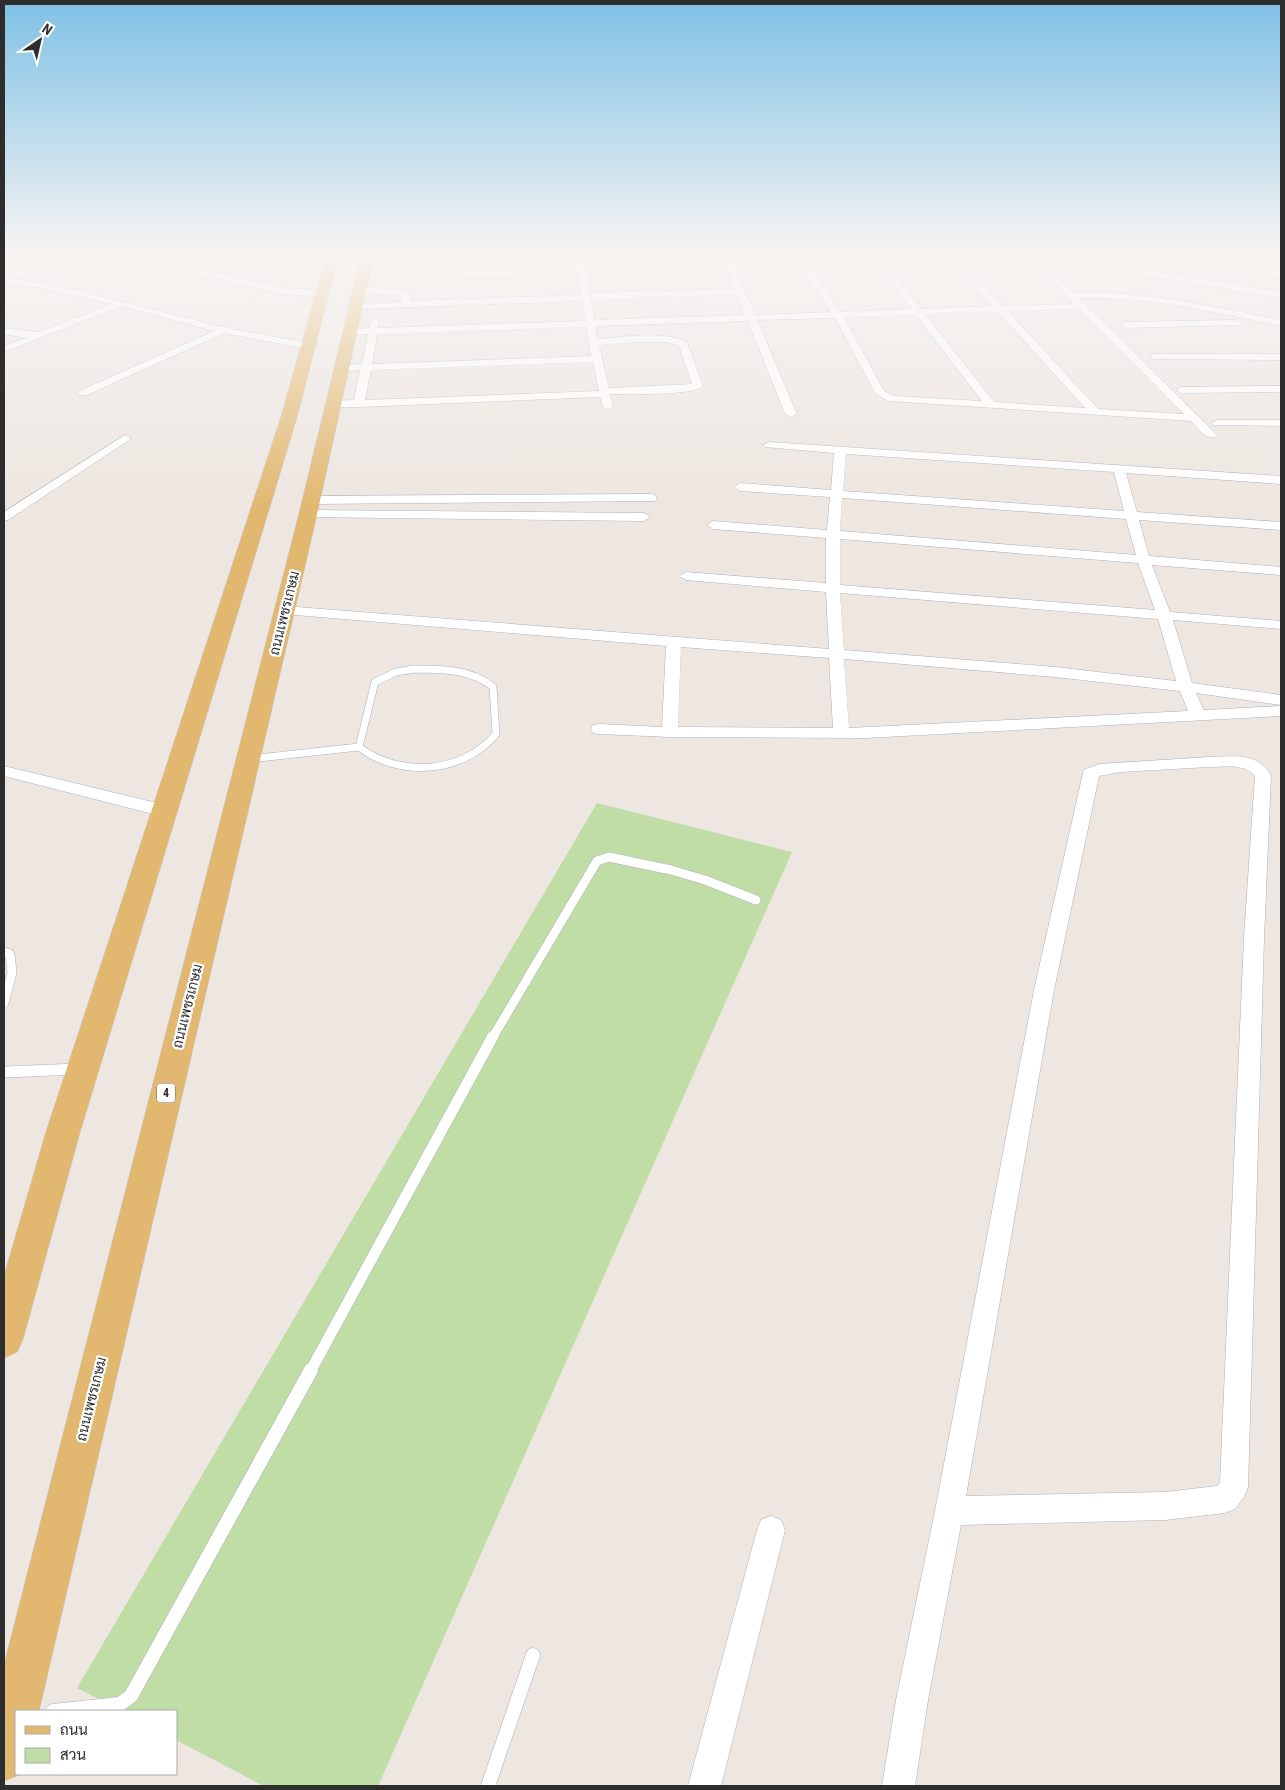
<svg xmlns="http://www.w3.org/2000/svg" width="1285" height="1790" font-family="'Roboto Condensed',Sarabun,sans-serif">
<rect width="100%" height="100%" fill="#ede6e1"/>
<path fill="#bfdda4" d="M597,803L792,852L378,1786H264L176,1740V1711H122L77,1688Z"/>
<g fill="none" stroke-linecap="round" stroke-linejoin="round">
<defs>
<path id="lane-far4" d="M1253,254L1281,259"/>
<g id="lane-far3">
<path d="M414,669C440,669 472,669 493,687L496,734C463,774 399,778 359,747L375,682L396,672Z"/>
<path d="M249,759L359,747"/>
</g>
<g id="lane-far2">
<path d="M4,952L10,954L12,973L4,1003"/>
<path d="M493,1037L597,861L609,857L671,870L705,880L756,900"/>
</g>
<g id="lane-far1">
<path d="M4,1072L78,1069"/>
<path d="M310,1372L493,1036"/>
</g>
<g id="lane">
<path d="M53,1711L120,1704L131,1696L311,1370"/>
<path d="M488,1786L533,1655"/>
</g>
<g id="street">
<path d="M54,254H66L35,268L17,279L80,291L222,327H229L232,329L308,343L313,346L308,349L224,333L87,395H79L78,393L79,391L214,331L122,306L4,352V346L26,338L4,334V328L39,332L112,304L42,288L4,283V277Z"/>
<path d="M511,254H532L566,259L570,262L566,265L515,257Z"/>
<path d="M870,254H879L921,309L993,306L946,254H955L1003,306L1074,304L1025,254H1034L1074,293C1143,290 1209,306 1277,319L1280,320L1281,323L1277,325C1211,312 1146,296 1079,298L1215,433L1217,435L1215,437C1205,440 1198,428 1191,421L888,401L875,393L835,318L757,320L797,414L791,417L785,414L748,321L595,326L597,339C626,337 660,330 687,342L703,386C693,396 628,394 610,394L613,407L608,410L603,407L600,397L359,407H334L329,404L334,401L354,400L360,370L343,371L338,368L343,365L362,364L368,334L351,335L346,332L351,329L369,328L372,319H378V328L585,321L582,301L357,309L354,308V304L401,302L402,296L361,292L358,291V287L406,290L412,295L410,301L581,295L578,273L460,278L456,275L460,272L577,268V264L581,261L584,262L586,267L804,263L811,266L841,312L912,309ZM803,269L831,312L755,315L736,270ZM727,270L735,289L590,293L587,273ZM737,295L745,315L594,320L591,299ZM1079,309L1184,414L1098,409L1008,311ZM998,312L1085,408L994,402L925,314ZM916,315L982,401L894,396L884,391L844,317ZM586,327L591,356L372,364L377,334ZM641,342H667L679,346L692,384L609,388L599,345ZM593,362L599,391L365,400L371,370Z"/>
<path d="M1036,254H1050L1281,292V298L1040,258Z"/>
<path d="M1158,254H1178L1281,271V277L1162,257Z"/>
<path d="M203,270L284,288L322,291L327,294L322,297L284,294L200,275L199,273Z"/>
<path d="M1237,320L1242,323L1240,325L1126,328L1121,325L1126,322Z"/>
<path d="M1155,354H1281V360L1151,359V355Z"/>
<path d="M1281,386V392L1181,393L1176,390L1181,387Z"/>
<path d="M1217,420H1281V426L1213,425L1211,423Z"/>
<path d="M125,435L131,438L129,440L8,520L4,521V512Z"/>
<path d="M769,442L1281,476V484L1126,473L1137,512L1281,522V530L1139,520L1149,556L1281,567V575L1152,565L1170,612L1281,621V629L1173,620L1192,683L1281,695V705L1196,693L1204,710L1281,706V716L865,738L670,737L599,734L593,733L591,729L593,725L599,724L662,727L666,646L284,614L279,613L277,610L279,607L284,606L829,649L826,592L686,580L679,576L686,572L826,583V538L713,529L707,525L713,521L827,530L830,497L740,491L734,487L740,483L831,490L834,453L765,447L763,445ZM846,454L1114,472L1124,511L843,491ZM842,498L1126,519L1136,555L840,531ZM840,539L1138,563L1155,610L840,585ZM840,593L1158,619L1176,681L1055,667L844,650ZM681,647L829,658L833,728L678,727ZM844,659L1055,677L1180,691L1188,711L849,728Z"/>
<path d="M651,494L655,495L657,498L655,501L311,504L305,500L311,496Z"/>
<path d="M308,510L644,513L650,517L644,521L304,517L302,514L304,511Z"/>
<path d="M1209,757C1234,757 1256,751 1271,775L1264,938L1248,1487L1244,1497L1235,1509L1225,1513L1165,1520L961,1525L928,1700L915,1786H882L896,1700L935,1511L1034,990L1083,773L1085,769L1100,764ZM1209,767C1224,767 1245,763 1255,776L1244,938L1220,1482L1217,1486L1165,1492L966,1496L1054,990L1099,776L1121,772Z"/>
<path d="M4,766L165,805L171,807L174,811L171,815L165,817L4,776Z"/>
<path d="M771,1516L781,1520L785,1530L721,1786H688L757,1530L761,1520Z"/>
</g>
<g id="primary">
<path d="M327,254H339L297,417L80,1132L23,1339L17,1352L4,1358V1276L46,1132L281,417Z"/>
<path d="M362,254H374L317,514L39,1711H16V1774H21L4,1781V1665L299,514Z"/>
</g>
</defs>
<use href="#lane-far4" stroke="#adb1b7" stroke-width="5"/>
<use href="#lane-far3" stroke="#adb1b7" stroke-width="8"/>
<use href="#lane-far2" stroke="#adb1b7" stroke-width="10"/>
<use href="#lane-far1" stroke="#adb1b7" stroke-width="12"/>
<use href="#lane" stroke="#adb1b7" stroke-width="15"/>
<use href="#street" stroke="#adb1b7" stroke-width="1"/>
<use href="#primary" stroke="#c4c4c4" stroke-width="1"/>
<use href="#lane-far4" stroke="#fff" stroke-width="4.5"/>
<use href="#lane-far3" stroke="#fff" stroke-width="7"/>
<use href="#lane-far2" stroke="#fff" stroke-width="9"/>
<use href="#lane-far1" stroke="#fff" stroke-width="11"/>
<use href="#lane" stroke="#fff" stroke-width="14"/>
<use href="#street" fill="#fff" fill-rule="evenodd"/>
<use href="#primary" fill="#e2b871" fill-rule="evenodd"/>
</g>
<linearGradient id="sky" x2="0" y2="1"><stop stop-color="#7fc1e6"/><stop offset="0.5" stop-color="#f7f4f2"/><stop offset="1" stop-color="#f7f4f2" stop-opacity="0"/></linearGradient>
<rect width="1285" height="505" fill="url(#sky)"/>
<g text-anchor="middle" stroke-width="4.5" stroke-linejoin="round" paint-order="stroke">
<rect fill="#fff" stroke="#6c6c6c" stroke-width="1" x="157" y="1083.5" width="18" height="19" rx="4"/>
<g font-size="12" font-weight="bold" fill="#2d2d2d">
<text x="166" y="1097">4</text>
</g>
<g font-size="14" fill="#2d2d2d" stroke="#fff">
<text transform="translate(284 613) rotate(-76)" y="5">ถนนเพชรเกษม</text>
<text transform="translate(187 1006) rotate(-76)" y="5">ถนนเพชรเกษม</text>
<text transform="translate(91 1399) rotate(-76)" y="5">ถนนเพชรเกษม</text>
</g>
</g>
<rect width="1285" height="1790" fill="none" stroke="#2d2d2d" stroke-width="10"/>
<rect x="15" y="1710" width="162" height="65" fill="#ffffff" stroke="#ababab"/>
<rect x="25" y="1726" width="25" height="8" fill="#e2b871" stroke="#ababab"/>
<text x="60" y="1735" font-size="15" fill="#2d2d2d">ถนน</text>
<rect x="25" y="1748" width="25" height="15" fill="#bfdda4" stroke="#ababab"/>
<text x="60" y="1760" font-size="15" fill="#2d2d2d">สวน</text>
<g transform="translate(40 40) rotate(34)" stroke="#ffffff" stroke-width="4" paint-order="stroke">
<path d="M0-4L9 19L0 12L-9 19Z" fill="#2d2d2d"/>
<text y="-8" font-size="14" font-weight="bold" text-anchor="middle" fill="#2d2d2d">N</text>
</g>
</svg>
